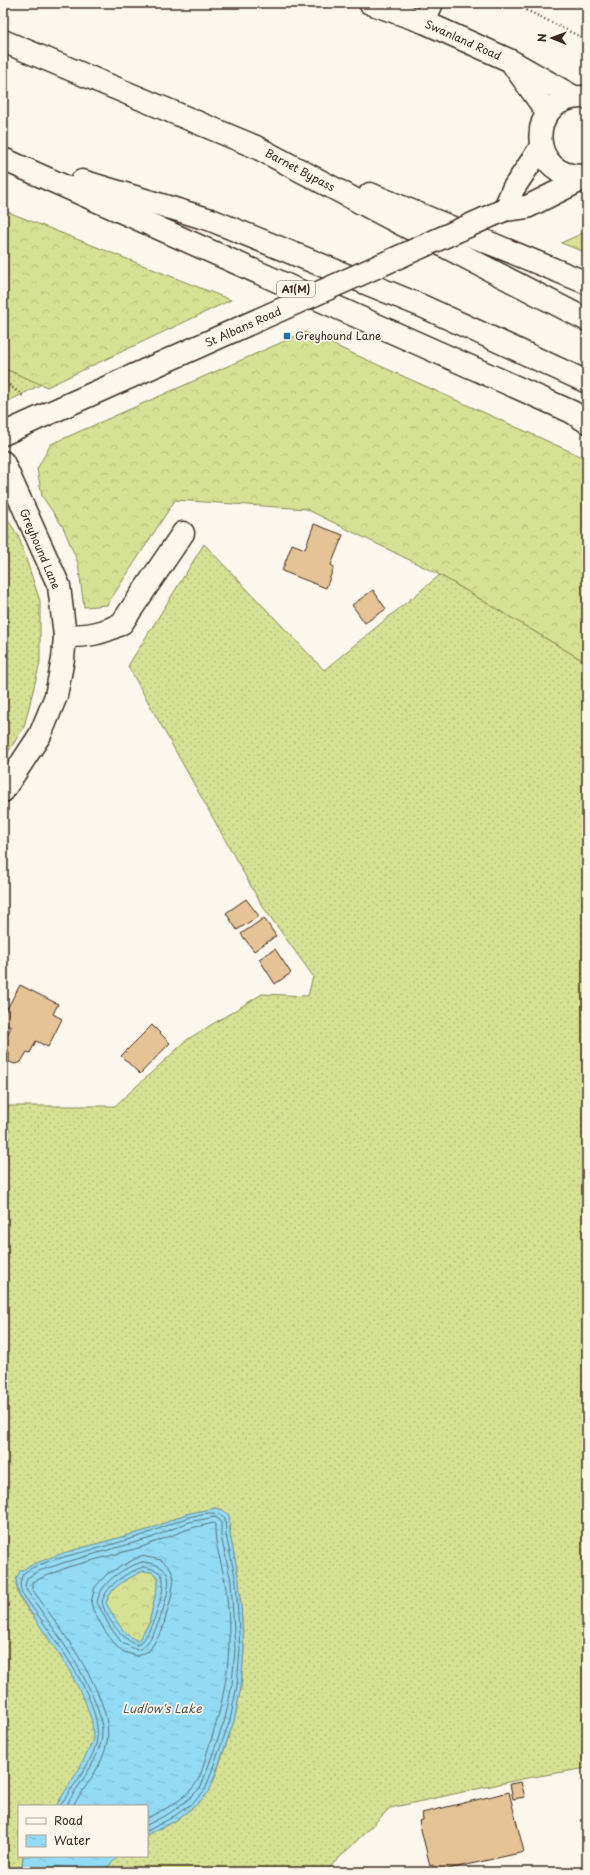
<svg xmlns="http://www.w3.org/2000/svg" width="590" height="1875" font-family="'Playpen Sans',sans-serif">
<defs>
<pattern id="grass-dots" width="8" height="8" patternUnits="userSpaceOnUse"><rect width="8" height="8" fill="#d5e194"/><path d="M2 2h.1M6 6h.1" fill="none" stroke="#b8c17f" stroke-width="1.8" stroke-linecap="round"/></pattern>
<pattern id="forest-crowns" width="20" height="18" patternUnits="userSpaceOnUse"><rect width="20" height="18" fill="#d5e194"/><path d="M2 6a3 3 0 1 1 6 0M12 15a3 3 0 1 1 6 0" fill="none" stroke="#b8c17f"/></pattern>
<pattern id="water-ripples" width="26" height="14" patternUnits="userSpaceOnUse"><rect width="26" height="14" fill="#93daf5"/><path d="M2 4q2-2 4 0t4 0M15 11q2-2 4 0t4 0" fill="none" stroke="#80bbd2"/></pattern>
</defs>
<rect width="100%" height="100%" fill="#fbf7ec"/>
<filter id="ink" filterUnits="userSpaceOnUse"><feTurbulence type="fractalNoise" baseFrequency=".025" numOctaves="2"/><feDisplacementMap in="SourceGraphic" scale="8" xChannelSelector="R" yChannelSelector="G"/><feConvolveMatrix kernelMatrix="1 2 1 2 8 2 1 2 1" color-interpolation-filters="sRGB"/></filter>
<g filter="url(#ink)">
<g fill="url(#grass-dots)" stroke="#888659">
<path d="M3,368L42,384L3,404Z"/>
<path d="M3,513L18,535L40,601V663L24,727L3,760Z"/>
<path d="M204,544L324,670L440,575L587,663V1768L527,1778L390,1808L325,1872H103L119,1856H147V1835L175,1821L196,1805L214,1780L234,1721L241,1687L244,1649L239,1580L230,1534L231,1524L223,1510L215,1508L186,1514L148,1530L74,1550L20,1572C17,1577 15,1582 17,1589C19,1600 29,1611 36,1620C53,1645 99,1708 93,1739C87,1764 68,1785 56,1806H19V1856H23L22,1872H3V1106H115L188,1039L262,994L308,996L313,976L261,904L128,666Z"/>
</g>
<g fill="url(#forest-crowns)" stroke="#888659">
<path d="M3,210L231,300L47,387L3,368Z"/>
<path d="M587,231V253L561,243Z"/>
<path d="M305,332L587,459V663L440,575L306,509L175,500L107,605L84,607L78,563L63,527L42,496L37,469L51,444Z"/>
<path d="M143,1571L152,1572L159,1578L149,1624L138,1641C122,1635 114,1617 106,1603C111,1585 128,1579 143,1571Z"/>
</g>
<g fill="url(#water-ripples)" stroke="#70949f" fill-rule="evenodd">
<path d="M215,1508L223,1510L229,1515L230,1534L239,1580L244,1649L241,1687L234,1721L209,1792L196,1805L175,1821L147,1835V1806H56L79,1769L89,1749L93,1739L92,1722L85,1701L67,1666L19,1595L16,1579L20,1571L36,1563L63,1553L148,1530L186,1514ZM143,1571L152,1572L159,1578L149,1624L138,1641C122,1635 114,1617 106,1603C111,1585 128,1579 143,1571Z"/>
<path d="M23,1856H119L103,1872H22Z"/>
</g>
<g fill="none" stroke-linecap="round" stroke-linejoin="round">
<g stroke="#5e7074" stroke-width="1">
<path d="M141,1556L161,1560L171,1569L174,1579L171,1598L162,1631L149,1651L137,1656L124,1652L118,1648L105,1631L93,1610L91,1602L95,1587L107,1574Z"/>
<path d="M142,1562C151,1562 165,1566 168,1576C172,1590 154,1648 137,1650L122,1643L110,1627L97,1602C101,1582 123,1568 142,1562Z"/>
<path d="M143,1567C150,1568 159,1570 162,1576C168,1586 149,1643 137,1645C123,1640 105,1617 102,1602C107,1584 126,1573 143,1567Z"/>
<path d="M60,1806C73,1785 93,1763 97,1739C103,1698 45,1626 22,1593C20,1587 19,1579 24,1573C35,1563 72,1555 87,1551C104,1547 120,1542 137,1537C156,1532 211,1501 225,1518L226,1535L236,1581L240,1649L237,1686L230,1720L205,1790L194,1802L173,1817L147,1831"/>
<path d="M66,1806C78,1785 95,1766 101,1742C111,1702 49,1623 27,1591L25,1586L27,1578L39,1571L66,1562L151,1538L189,1522L215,1517L221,1521V1536L231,1581L235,1649L232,1685L225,1719L201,1787L190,1798L170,1813L147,1825"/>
<path d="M73,1806C85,1786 103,1766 107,1742C115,1698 57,1624 32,1589V1582L68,1567L142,1547L191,1528L214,1523L215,1525C214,1544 222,1563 225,1582C234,1642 228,1692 208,1749C205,1760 202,1774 196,1783C186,1800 163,1810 147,1818"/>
</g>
</g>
<g fill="#e5c397" stroke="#3b2a1e">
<path d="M314,524L343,535L331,565L334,567L326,588L282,571L292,544L305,549Z"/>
<path d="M373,590L386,609L365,623L352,605Z"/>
<path d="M246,899L259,916L237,930L226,913Z"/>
<path d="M264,918L276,936L254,951L241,934Z"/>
<path d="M275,949L291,973L275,984L259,959Z"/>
<path d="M20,985L58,1004L53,1014L62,1019L48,1047L36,1041L30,1053L27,1052L21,1062L15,1064L9,1062V1052L3,1049V1043L11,1027L3,1023V1016Z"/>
<path d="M152,1025L170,1043L140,1074L121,1056Z"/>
<path d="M521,1782L525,1797L513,1799L510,1784Z"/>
<path d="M509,1792L524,1852L435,1872L433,1865L430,1866L419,1821L423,1820L422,1813Z"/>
</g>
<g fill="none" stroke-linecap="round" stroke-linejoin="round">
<defs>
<g id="minor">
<path d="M370,3L424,22L511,61L574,97"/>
<path d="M424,22L432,3"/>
<path d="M514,66L547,112"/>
<path d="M584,97C522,96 529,184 587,175"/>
<path d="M541,147L513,189L504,210L527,207L587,177"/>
<path d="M3,434L45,415"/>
<path d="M3,462L59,586L65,636L63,659L56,696L40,735L3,791"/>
<path d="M65,636C87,636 103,634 122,623L183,533"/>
</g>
<g id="highway">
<path d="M3,41L256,147L386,216L587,320"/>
<path d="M3,159L572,412L587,422"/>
<path d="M82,181L211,220L422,306L587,382"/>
<path d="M370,194L587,283"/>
</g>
</defs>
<use href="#minor" stroke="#3b2a1e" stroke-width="25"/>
<use href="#highway" stroke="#3b2a1e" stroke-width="25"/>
<g stroke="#3b2a1e" stroke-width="2.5" stroke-dasharray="1 3" stroke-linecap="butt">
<path d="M512,3L587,40"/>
<path d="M3,380L24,397"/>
</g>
<use href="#minor" stroke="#fbf7ec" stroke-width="22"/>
<use href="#highway" stroke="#fbf7ec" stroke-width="22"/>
<defs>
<path id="minor-bridge" d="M45,415L504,210"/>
</defs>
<use href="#minor-bridge" stroke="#3b2a1e" stroke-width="25" stroke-linecap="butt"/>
<use href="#minor-bridge" stroke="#fbf7ec" stroke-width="22"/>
</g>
</g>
<rect fill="#1f6fb2" stroke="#fbf7ec" stroke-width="1.5" x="283" y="332" width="8" height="8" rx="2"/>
<g text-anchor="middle" stroke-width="3.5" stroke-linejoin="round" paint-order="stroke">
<rect fill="#fbf7ec" stroke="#75685c" stroke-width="1" x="277" y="281" width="38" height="16" rx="3"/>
<g font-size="10" font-weight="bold" fill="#3b2a1e">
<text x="296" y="293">A1(M)</text>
</g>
<g font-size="11" fill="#3b2a1e" stroke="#fbf7ec">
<text transform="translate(463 40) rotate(24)" y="4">Swanland Road</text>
<text transform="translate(300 170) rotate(28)" y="4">Barnet Bypass</text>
<text transform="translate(243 327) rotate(-24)" y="4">St Albans Road</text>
<text transform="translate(40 549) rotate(67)" y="4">Greyhound Lane</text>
</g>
<g font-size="11" fill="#3b2a1e" stroke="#fbf7ec" text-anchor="start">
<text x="295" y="340">Greyhound Lane</text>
</g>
<g font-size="12" font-style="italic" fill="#515654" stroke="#fbf7ec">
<text x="162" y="1713">Ludlow's Lake</text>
</g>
</g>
<rect width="590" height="1875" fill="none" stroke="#fbf7ec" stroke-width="16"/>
<rect x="8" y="8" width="574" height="1859" fill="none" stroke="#3b2a1e" stroke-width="1.5" filter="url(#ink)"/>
<rect x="18" y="1805" width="130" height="52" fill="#fbf7ec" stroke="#aea59a"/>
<rect x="26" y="1818" width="20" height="6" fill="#fbf7ec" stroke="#aea59a"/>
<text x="54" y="1825" font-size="12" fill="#3b2a1e">Road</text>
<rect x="26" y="1835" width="20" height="12" fill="url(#water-ripples)" stroke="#aea59a"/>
<text x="54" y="1845" font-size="12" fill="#3b2a1e">Water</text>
<g transform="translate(552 38) rotate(271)" stroke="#fbf7ec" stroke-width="3" paint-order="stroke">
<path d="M0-3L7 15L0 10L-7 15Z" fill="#3b2a1e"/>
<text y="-6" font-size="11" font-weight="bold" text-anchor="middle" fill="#3b2a1e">N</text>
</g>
</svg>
